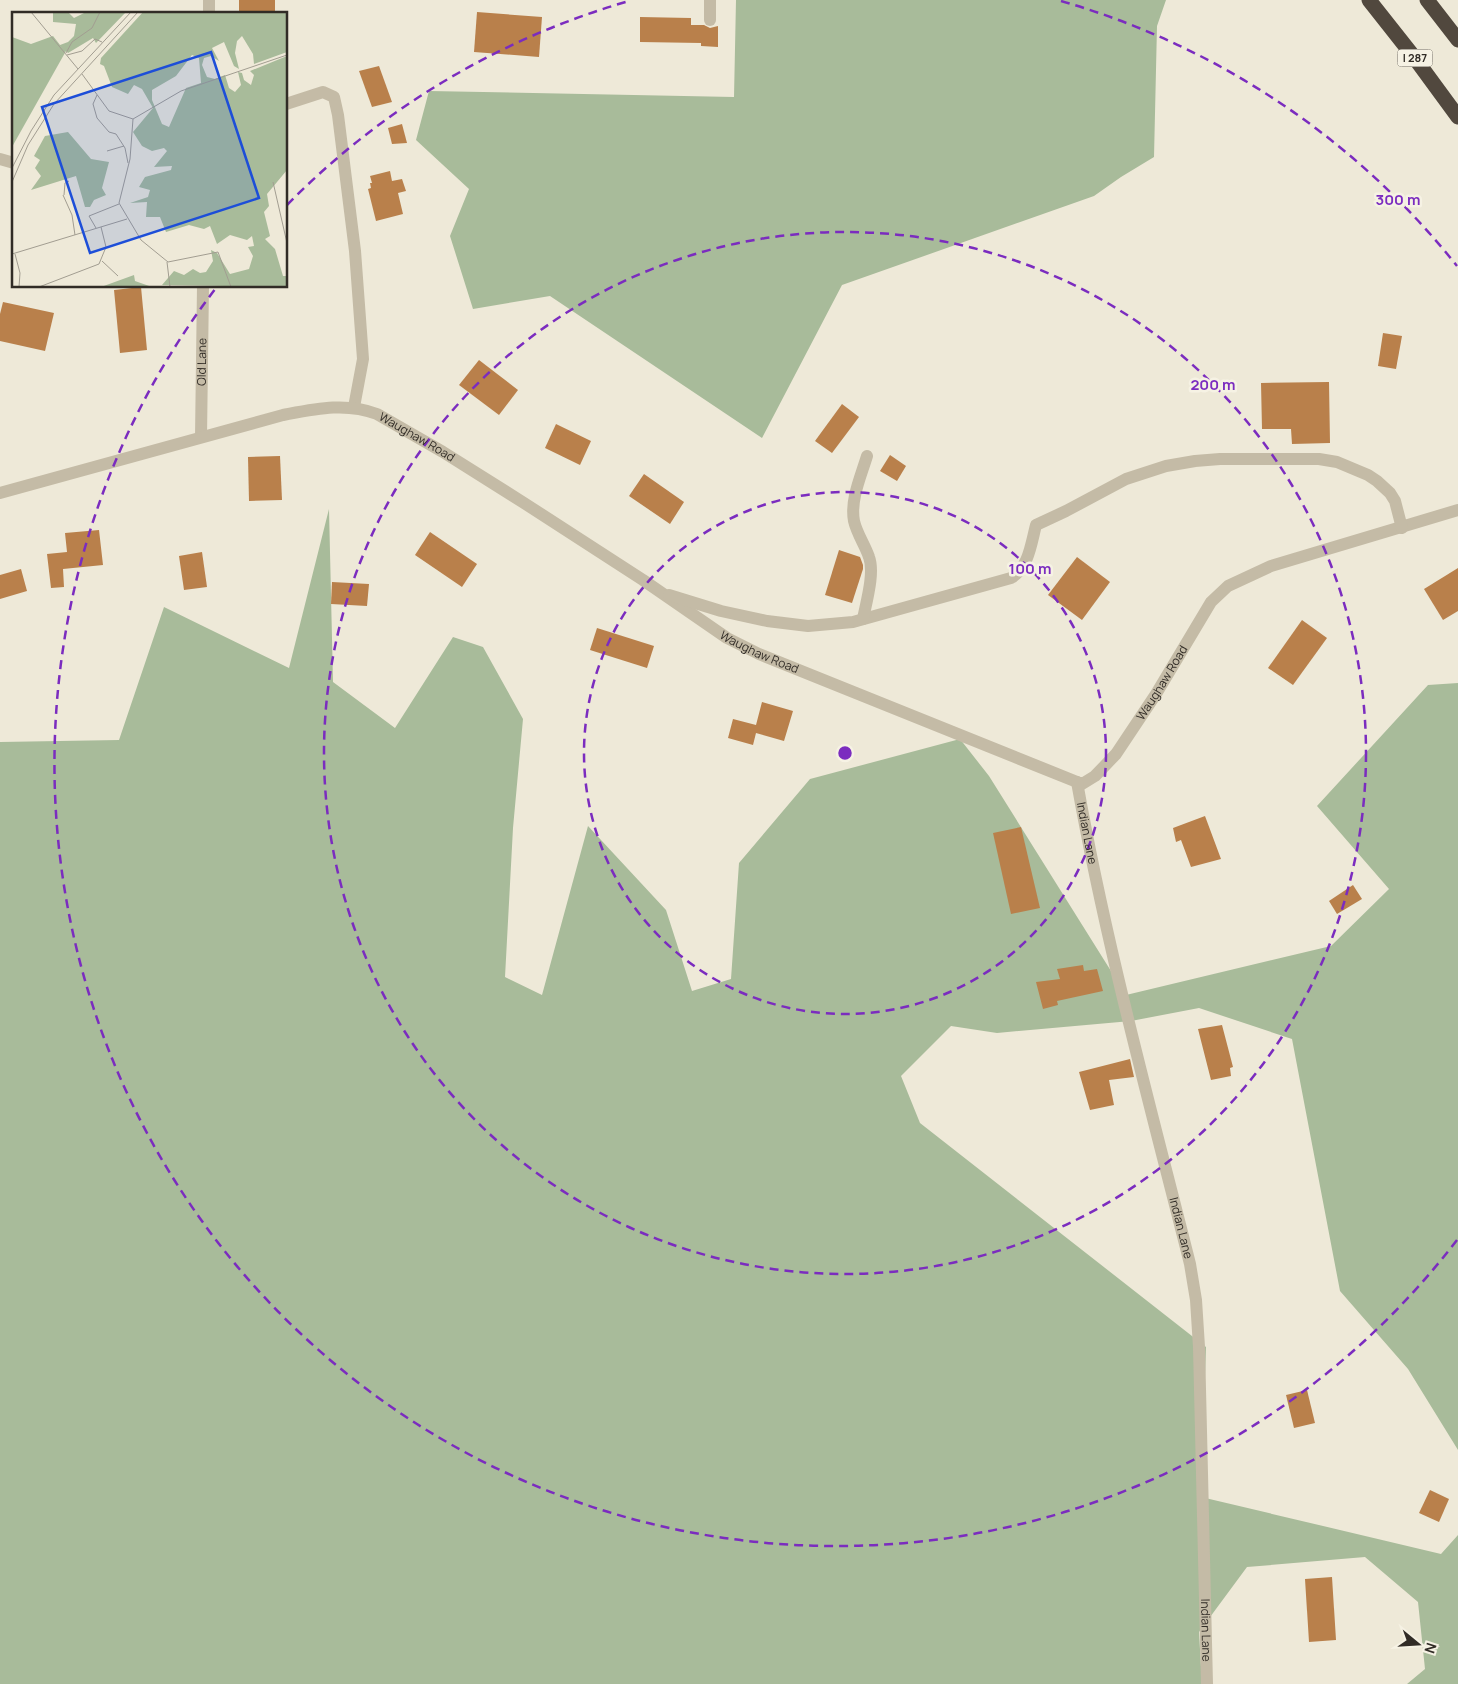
<svg xmlns="http://www.w3.org/2000/svg" width="1458" height="1684" font-family="Manrope,sans-serif">
<rect width="100%" height="100%" fill="#eee9d8"/>
<g fill="#a8bb9a">
<path d="M736,0H1166L1157,26L1154,157L1121,177L1094,196L842,285L762,438L550,296L473,309L450,236L469,189L416,140L429,91L734,97Z"/>
<path d="M329,509L333,682L395,728L453,637L483,647L523,719L513,828L505,977L542,995L588,826L666,910L692,991L731,979L739,863L810,779L960,739L989,776L1126,995L1331,946L1389,889L1317,806L1428,685L1458,683V1450L1408,1369L1340,1291L1292,1039L1199,1008L1131,1021L997,1033L951,1026L901,1076L920,1123L1206,1347L1201,1497L1441,1554L1458,1535V1684H1407L1425,1669L1418,1602L1365,1557L1247,1567L1199,1632L1202,1684H0V742L119,740L164,607L289,668Z"/>
</g>
<g fill="#b9804b">
<rect x="239" y="0" width="36" height="14"/>
<path d="M477,12L542,17L539,57L474,52Z"/>
<path d="M640,17L691,18V25H704L710,28L718,26V47L701,46V43L640,42Z"/>
<path d="M379,66L392,102L372,107L359,71Z"/>
<path d="M402,124L407,143L392,144L388,128Z"/>
<path d="M390,171L392,181L402,179L406,191L398,193L403,214L376,221L368,189L371,188L370,183H372L370,176Z"/>
<path d="M141,287L147,350L120,353L114,290Z"/>
<path d="M3,302L54,313L45,351L0,341V314Z"/>
<path d="M1383,333L1402,336L1396,369L1378,366Z"/>
<path d="M479,360L518,390L499,415L459,385Z"/>
<path d="M1329,382L1330,443L1292,444L1291,429H1262L1261,383Z"/>
<path d="M842,404L859,417L832,453L815,441Z"/>
<path d="M556,424L591,441L580,465L545,448Z"/>
<path d="M890,455L906,466L897,481L880,471Z"/>
<path d="M280,456L282,500L249,501L248,457Z"/>
<path d="M644,474L684,502L670,524L629,496Z"/>
<path d="M99,530L103,565L63,569L64,587L51,588L47,554L67,552L65,533Z"/>
<path d="M430,532L477,564L462,587L415,555Z"/>
<path d="M839,550L860,557L863,565V569L852,603L825,595Z"/>
<path d="M202,552L207,587L184,590L179,556Z"/>
<path d="M1077,557L1110,582L1082,620L1048,595Z"/>
<path d="M1458,568V611L1443,620L1424,589Z"/>
<path d="M21,569L27,591L0,599V575Z"/>
<path d="M332,582L369,584L367,606L331,604Z"/>
<path d="M1302,620L1327,638L1293,685L1268,668Z"/>
<path d="M597,628L654,646L647,668L590,650Z"/>
<path d="M762,702L793,711L784,741L756,733L753,745L728,738L733,719L756,725Z"/>
<path d="M1205,816L1221,859L1191,867L1181,840L1176,842L1173,828Z"/>
<path d="M1021,827L1040,908L1011,914L993,833Z"/>
<path d="M1353,885L1362,899L1337,914L1329,901Z"/>
<path d="M1083,965L1084,971L1097,969L1103,991L1057,1001L1058,1005L1043,1009L1036,982L1060,979L1057,969Z"/>
<path d="M1222,1025L1233,1067L1230,1068L1231,1076L1211,1080L1198,1029Z"/>
<path d="M1130,1059L1134,1077L1109,1080L1114,1105L1090,1110L1079,1072Z"/>
<path d="M1307,1390L1315,1423L1294,1428L1286,1395Z"/>
<path d="M1430,1490L1449,1499L1439,1522L1419,1513Z"/>
<path d="M1332,1577L1336,1640L1309,1642L1305,1579Z"/>
</g>
<g fill="none" stroke-linecap="round" stroke-linejoin="round">
<g stroke="#c4bba6" stroke-width="12">
<path d="M710,0V20"/>
<path d="M209,14V0"/>
<path d="M286,104L323,92L334,97L338,115L355,251L363,359L354,407"/>
<path d="M0,159L14,163"/>
<path id="s1" d="M201,437L203,286"/>
<path id="s2" d="M0,493L283,415C315,409 346,402 377,414L443,452L524,503L643,580L727,638L759,654L1082,784L1095,776L1116,754L1156,694L1211,602L1228,586L1271,566L1458,510"/>
<path d="M669,595L721,611L767,621L808,626L853,622L1011,578C1029,567 1031,544 1036,525L1066,511L1126,479L1166,466L1195,461L1220,459H1319L1337,462L1368,475L1377,481L1390,493L1395,501L1402,528"/>
<path d="M863,619C866,603 875,573 869,557C865,545 857,534 854,521C850,500 861,476 867,456"/>
<path id="s3" d="M1077,782C1106,945 1150,1105 1190,1264L1196,1300L1199,1347L1207,1684"/>
</g>
<g stroke="#51483e" stroke-width="15">
<path d="M1369,0L1414,57L1458,117"/>
<path d="M1427,0L1458,40"/>
</g>
</g>
<g fill="none" stroke="#7b2cbf" stroke-width="2.5" stroke-dasharray="9 6">
<circle cx="845" cy="753" r="261"/>
<circle cx="845" cy="753" r="521"/>
<path d="M1457 1240A782 782 0 0 1 216 288M287 205A782 782 0 0 1 629 1M1061 1A782 782 0 0 1 1457 266"/>
</g>
<g text-anchor="middle" stroke-width="5" stroke-linejoin="round" paint-order="stroke">
<rect fill="#f6f2e4" stroke="#6c675f" stroke-width="1" x="1397.5" y="49.5" width="35" height="17" rx="4"/>
<g font-size="11" font-weight="bold" fill="#312c26">
<text x="1415" y="62">I 287</text>
</g>
<g font-size="12" fill="#312c26" stroke="#f6f2e4">
<text dy="4" stroke="none"><textPath href="#s1" startOffset="75">Old Lane</textPath></text>
<text dy="4" stroke="none"><textPath href="#s2" startOffset="435">Waughaw Road</textPath></text>
<text dy="4" stroke="none"><textPath href="#s2" startOffset="840">Waughaw Road</textPath></text>
<text dy="4" stroke="none"><textPath href="#s2" startOffset="1319">Waughaw Road</textPath></text>
<text dy="4" stroke="none"><textPath href="#s3" startOffset="52">Indian Lane</textPath></text>
<text dy="4" stroke="none"><textPath href="#s3" startOffset="458">Indian Lane</textPath></text>
<text dy="4" stroke="none"><textPath href="#s3" startOffset="862">Indian Lane</textPath></text>
</g>
</g>
<g transform="translate(12 12)">
<rect width="275" height="275" fill="#eee9d8"/>
<path d="M41,0H56L62,6L74,0H114L84,31L81,26L56,41L54,39L0,135V25L19,32L41,24L48,33L56,30L62,24L64,12L41,10ZM131,0H275V40L242,52L241,42L230,24L225,29L223,41L227,57L222,54L212,30L200,36L207,49L199,44L192,46L190,53L195,65L203,67L213,63L217,76L223,80L229,73L226,60L230,61L232,68L239,73L242,63L238,59L275,44V158L255,182L257,194L252,200L258,224L253,227L263,237L271,264H275V275L150,273L162,259L172,263L181,257L188,261L194,260L201,249L199,238L205,241L218,262L237,257L241,244L236,235L242,234L240,224L235,228L218,223L205,232L198,214L192,217L177,213L154,220L148,205H134L135,190L118,191L136,185L138,178L127,175L133,165L159,158L160,154L142,155L155,139L152,136L140,139L130,134L121,120L141,96L130,77L122,73L116,82L100,75L92,54L88,52L89,46ZM180,43L187,46L189,71L174,76L157,115L150,112L140,88V78L164,64ZM56,120L79,147L97,150L90,176L94,183L82,188L78,195H73L64,164L19,178L29,164L23,156L28,148L22,144L33,124ZM122,263L123,269L140,275H89Z" fill="#a8bb9a" fill-rule="evenodd"/>
<path fill="none" stroke="#a29d91" stroke-width="1" d="M19,0L66,57M54,41L60,30L80,16L88,0M55,43L70,39L83,27L90,30M70,62L97,99L121,107L118,147L107,191L129,228L156,250L206,240L219,275M85,83L81,92L85,106L97,120L104,122L113,136L116,151M121,107L169,79L275,43M95,139L112,134M0,156L19,119L42,83L119,0M0,170L16,133L42,92L126,0M261,170L275,231M51,183L60,203L63,223M52,183L53,171L57,169M84,216L77,204L107,192M0,242L115,207M3,242L8,261L7,275M90,249L106,264M155,250L158,275M27,275L87,252L94,235L89,215"/>
<path fill="#1d4ed8" fill-opacity="0.15" stroke="#1d4ed8" stroke-width="2.5" d="M199,40L247,186L78,241L30,95Z"/>
<rect width="275" height="275" fill="none" stroke="#312c26" stroke-width="2.5"/>
</g>
<circle cx="845" cy="753" r="8" fill="#7b2cbf" stroke="#f6f2e4" stroke-width="2.5"/>
<g font-size="15" text-anchor="middle" font-weight="bold" fill="#7b2cbf" stroke="#f6f2e4" stroke-width="5" stroke-linejoin="round" paint-order="stroke">
<text x="1398" y="205">300 m</text>
<text x="1213" y="390">200 m</text>
<text x="1030" y="574">100 m</text>
</g>
<g transform="translate(1418 1644) rotate(108)" stroke="#f6f2e4" stroke-width="4" paint-order="stroke">
<path d="M0-4L9 19L0 12L-9 19Z" fill="#312c26"/>
<text y="-8" font-size="14" font-weight="bold" text-anchor="middle" fill="#312c26">N</text>
</g>
</svg>
